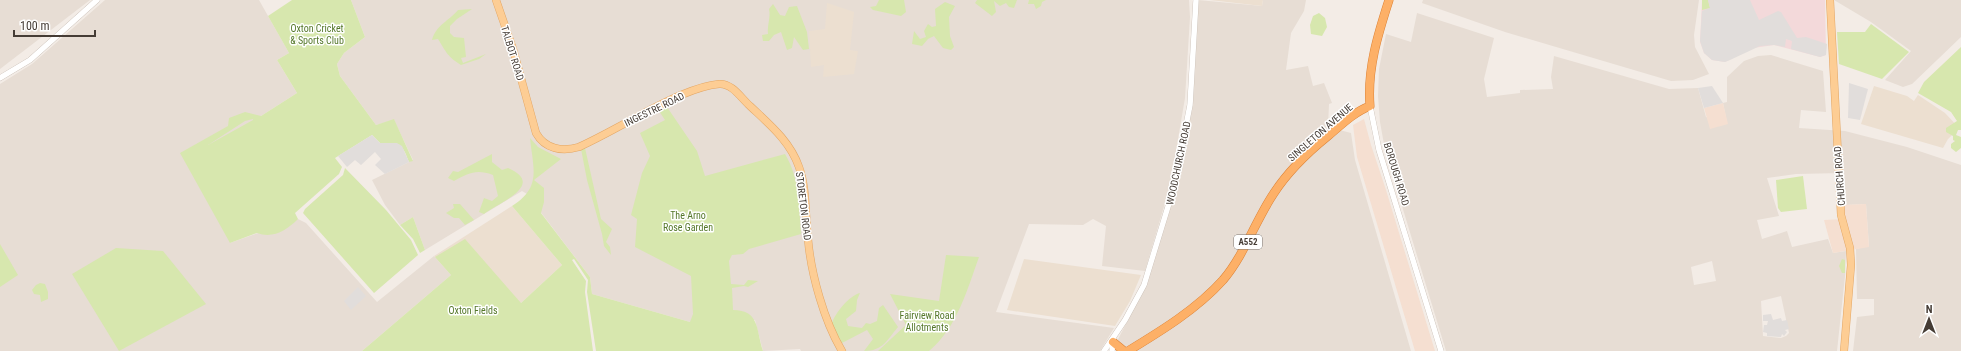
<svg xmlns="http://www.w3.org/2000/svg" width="1961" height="351" font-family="'Roboto Condensed',sans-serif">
<rect width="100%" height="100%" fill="#f3ece6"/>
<g fill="#e7ddd4" fill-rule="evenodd">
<path d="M0,0H90L0,69Z"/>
<path d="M105,0H259L289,53L277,60L297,93L261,116L230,243L298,219L306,223L377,302L434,256L451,275L362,351H0V84L32,64Z"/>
<path d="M351,0H1189L1190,17L1185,98L1170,186L1145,271L1102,266L1106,226L1093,219L1083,225L1029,224L996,312L1114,328L1100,351H801L800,349L763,351L755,320L690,322L592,294L590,277L527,194L522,191L425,250L413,217L400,225L385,205L372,180L413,160L394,120L376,125L340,76L337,64L344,53L365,37Z"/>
<path d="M1198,0L1262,6L1263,0H1306L1304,11L1291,33L1286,70L1308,66L1313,86L1324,83L1332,103L1329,104L1328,127L1351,133L1355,160L1411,351H1112L1145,287L1177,188L1192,105Z"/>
<path d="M1423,0H1699L1694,35L1695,47L1709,74L1693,80L1671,81L1505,32L1422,3Z"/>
<path d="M1834,0H1961V37L1912,84L1903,87L1885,80L1911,51L1871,22Z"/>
<path d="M1417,13L1494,38L1484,79L1487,97L1520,93V90L1553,89L1551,77L1554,56L1669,89L1698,88L1706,117L1727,123L1723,103L1727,102V77L1744,61L1758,56L1771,55L1823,71L1826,112L1801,110L1799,128L1845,131L1907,147L1961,165V351H1853L1857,317L1874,315V299H1857L1856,249L1869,246L1866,204L1847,205L1843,173L1796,174L1767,178L1779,216L1757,220L1762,239L1787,231L1792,247L1828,239L1833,253L1846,251L1845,276L1837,351H1446L1385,150L1380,122L1378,96L1379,69L1386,34L1411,42ZM1712,261L1716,281L1694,285L1691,267ZM1781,296L1789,333L1786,336L1781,338L1763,336L1761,301Z"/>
</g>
<g fill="#f5dfd1">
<path d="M1723,103L1728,124L1710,129L1704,108Z"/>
<path d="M1364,119L1371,145L1386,190L1435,351H1415L1357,157L1353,125Z"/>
<path d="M1866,204L1869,247L1833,253L1824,220L1844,219L1842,205Z"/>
</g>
<g fill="#ecdfd0">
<path d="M1210,0H1263L1262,6Z"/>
<path d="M827,3L854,12L850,50L858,51L854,74L823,77L824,65L811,67L809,31L825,29Z"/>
<path d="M1874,86L1907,96L1914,101L1918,95L1945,113L1959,128L1948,139L1943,148L1861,124Z"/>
<path d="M512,206L562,265L521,303L494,322L434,256Z"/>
<path d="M1024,259L1141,275L1130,301L1115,326L1007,310Z"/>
</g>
<path fill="#f3d9da" d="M1702,0H1825L1826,55L1820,57L1774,45L1753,48L1725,62L1712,60L1704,53L1700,42Z"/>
<g fill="#d7e7ae" fill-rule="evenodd">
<path d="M292,0H351L365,37L344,53L337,64L340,76L376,125L394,119L413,161L409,162C401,141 401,145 380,143L372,135L335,158L342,167L339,174L295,213L298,219C287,230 273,239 257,233L230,243L180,153L228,126L229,118L245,112L261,116L297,93L277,60L289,53L268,16ZM253,119V120L208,145L245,121Z"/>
<path d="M879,0H904L906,12L901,16L873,10L870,7L876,6Z"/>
<path d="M977,0H1017L1014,8L1009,7L1006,3L1000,6L994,1L996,12L992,16L975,3Z"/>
<path d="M1029,0H1046L1042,2L1041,6L1036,9L1034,4H1028Z"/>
<path d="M1702,0H1708L1710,8L1702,10Z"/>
<path d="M945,2L955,6L949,17L950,36L954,47L951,50L943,48L934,36L928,39L922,46L912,44L914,31L920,39L926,37L924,31L928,24L932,27L936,26L935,9Z"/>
<path d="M773,4L780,15L785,16L789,7L797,6L807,32L809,49L803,50L794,37L792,48L787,50L781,32L774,35L769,41H763L762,35L768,34C767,25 771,17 769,9Z"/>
<path d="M472,9L457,19L450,26V33L454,37L464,38L466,57L461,58L463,63L486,54L479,59L461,65C448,57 446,52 438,39L432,40C436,25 449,21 458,10Z"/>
<path d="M1319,13L1325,18L1327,27L1322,36L1311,34L1310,25L1313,16Z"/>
<path d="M1871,24L1909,52L1882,79L1839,64L1837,32H1865Z"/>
<path d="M1961,47V130H1958L1956,135L1961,137V148L1956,152L1951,148V144L1955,141L1953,140V136L1946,132V128L1957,121L1951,112L1918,93L1924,82Z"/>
<path d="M667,107L697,151L705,176L785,154C800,179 799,206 801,234L749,249L743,254L732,255L729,261L731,284L744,285L748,280L758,281L748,287L744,286L732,288L733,310C760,310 756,330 763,351H596L587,292L588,280L574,259L572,260L586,281L585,292L593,351H362L451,275L435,257L465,239L521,303L562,265L512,206C542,187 533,169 530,138L538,147L561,159L534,180L544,188V202L541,213L590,277L592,294L690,322L693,314L691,276L635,247L637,219L631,215L642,173L650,156L640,133L665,120L659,111Z"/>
<path d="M585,148L601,219L612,229L606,242L610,247L611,255L604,246L602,234L587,180L581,149Z"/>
<path d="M492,154V162L502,170L508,168C547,185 498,203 484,214L479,212L484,198L492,201L498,196L493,175C476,169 469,173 454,181L448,178L453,171L458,172Z"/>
<path d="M345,168L386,210L411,240L418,255L374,293L303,213L305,209L343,175Z"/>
<path d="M1803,176L1807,209L1781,212L1778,208L1776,180Z"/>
<path d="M453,204H460L474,220L465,225L459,218H454L446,213L454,208Z"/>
<path d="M413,217L425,250L420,253L413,239L400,225Z"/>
<path d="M0,244L18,275L0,287Z"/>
<path d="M116,248L163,251L206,304L119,351L72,274Z"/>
<path d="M946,255L979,257C967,290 957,328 929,351H878L906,325L890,294L939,301Z"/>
<path d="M1842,259L1845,260V273H1842L1839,266Z"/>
<path d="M40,283L45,284L48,292V299L41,302L40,295L34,294L32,290L36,285Z"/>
<path d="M860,293L857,300L856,311L846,319L848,326L862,328L866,323L870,324L877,321L879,308L883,305L898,327C887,340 883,351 864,351L873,339L867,330L842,343C837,337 831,330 832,323C835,313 850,295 860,293Z"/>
</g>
<g fill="#e1dddb">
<path d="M1708,0H1750L1759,20L1778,11L1781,12L1797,38L1806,37L1827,44L1826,55L1820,57L1791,49L1792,41L1786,39L1785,47L1774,45L1760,46L1730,60L1725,62L1712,60L1704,53L1700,41L1702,11L1710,8Z"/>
<path d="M1849,83L1868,89L1860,120L1848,118Z"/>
<path d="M1712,86L1723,103L1704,108L1698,88Z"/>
<path d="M372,135L380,143H397L402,146L409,162L385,174L375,165L381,159L375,152L361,165L355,160L347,167L338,156Z"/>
<path d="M358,287L366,296L351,310L344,301Z"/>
<path d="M1771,314L1773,320L1781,318L1782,321L1787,320L1789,329L1785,330L1787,332L1784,336L1782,334L1781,337L1767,336V333L1763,332L1764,325H1767L1768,321H1763V315Z"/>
</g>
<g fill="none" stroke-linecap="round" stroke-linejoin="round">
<defs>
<g id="minor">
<path d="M0,78L30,60L97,0"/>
<path d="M1370,106L1379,150L1441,351"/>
<path d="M1104,351L1125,320L1144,285L1174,187L1190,105L1196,0"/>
<path d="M1112,351L1113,340"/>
</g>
<g id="major">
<path d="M496,0L513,49L536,133C545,149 562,152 579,147C614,131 646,110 681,95C693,90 706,85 719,84C732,83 741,98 750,106C769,124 790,141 799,167C807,189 805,215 808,239C811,274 824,321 842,351"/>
<path d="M1830,0L1840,195L1841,215L1850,248L1851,265L1844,351"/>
</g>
<g id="highway">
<path d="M1113,342L1124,351"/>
<path d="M1128,351C1161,331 1197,309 1223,280C1245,254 1255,221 1274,193C1289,170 1307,153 1328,136C1341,125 1354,112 1370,106C1367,69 1378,34 1389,0"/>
</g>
</defs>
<use href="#minor" stroke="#c1b5ab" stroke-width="6"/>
<use href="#major" stroke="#e3a664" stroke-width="8"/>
<use href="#highway" stroke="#dc8236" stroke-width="9"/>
<use href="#minor" stroke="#fff" stroke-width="5.5"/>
<use href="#major" stroke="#fdcd94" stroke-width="7"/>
<use href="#highway" stroke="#fdb067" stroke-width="8"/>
</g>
<g text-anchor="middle" stroke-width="3" stroke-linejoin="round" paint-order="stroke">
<rect fill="#fff" stroke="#7d7672" stroke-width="1" x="1234" y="235" width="28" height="14" rx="3"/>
<g font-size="9" font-weight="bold" fill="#453c35">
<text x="1248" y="245">A552</text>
</g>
<g font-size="10" fill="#547729" stroke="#fff">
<text x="317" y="32">Oxton Cricket<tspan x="317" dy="12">&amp; Sports Club</tspan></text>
<text x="688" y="219">The Arno<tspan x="688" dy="12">Rose Garden</tspan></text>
<text x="473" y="314">Oxton Fields</text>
<text x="927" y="319">Fairview Road<tspan x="927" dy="12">Allotments</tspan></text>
</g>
<g font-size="10" fill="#453c35" stroke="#fff">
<text transform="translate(513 53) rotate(73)" y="4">TALBOT ROAD</text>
<text transform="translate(654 109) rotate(-26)" y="4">INGESTRE ROAD</text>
<text transform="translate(1320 132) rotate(-41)" y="4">SINGLETON AVENUE</text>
<text transform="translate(1178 163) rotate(-78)" y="4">WOODCHURCH ROAD</text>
<text transform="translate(1397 174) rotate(73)" y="4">BOROUGH ROAD</text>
<text transform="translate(1839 176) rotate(-94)" y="4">CHURCH ROAD</text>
<text transform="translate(804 206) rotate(83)" y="4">STORETON ROAD</text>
</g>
</g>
<g transform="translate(1929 319)" stroke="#ffffff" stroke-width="3" paint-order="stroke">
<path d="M0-3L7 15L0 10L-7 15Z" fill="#453c35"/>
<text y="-6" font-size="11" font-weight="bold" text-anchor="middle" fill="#453c35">N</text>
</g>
<path d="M14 30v6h81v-6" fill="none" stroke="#453c35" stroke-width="2"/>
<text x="20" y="30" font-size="12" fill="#453c35" stroke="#ffffff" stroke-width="3" paint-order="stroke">100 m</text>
</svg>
